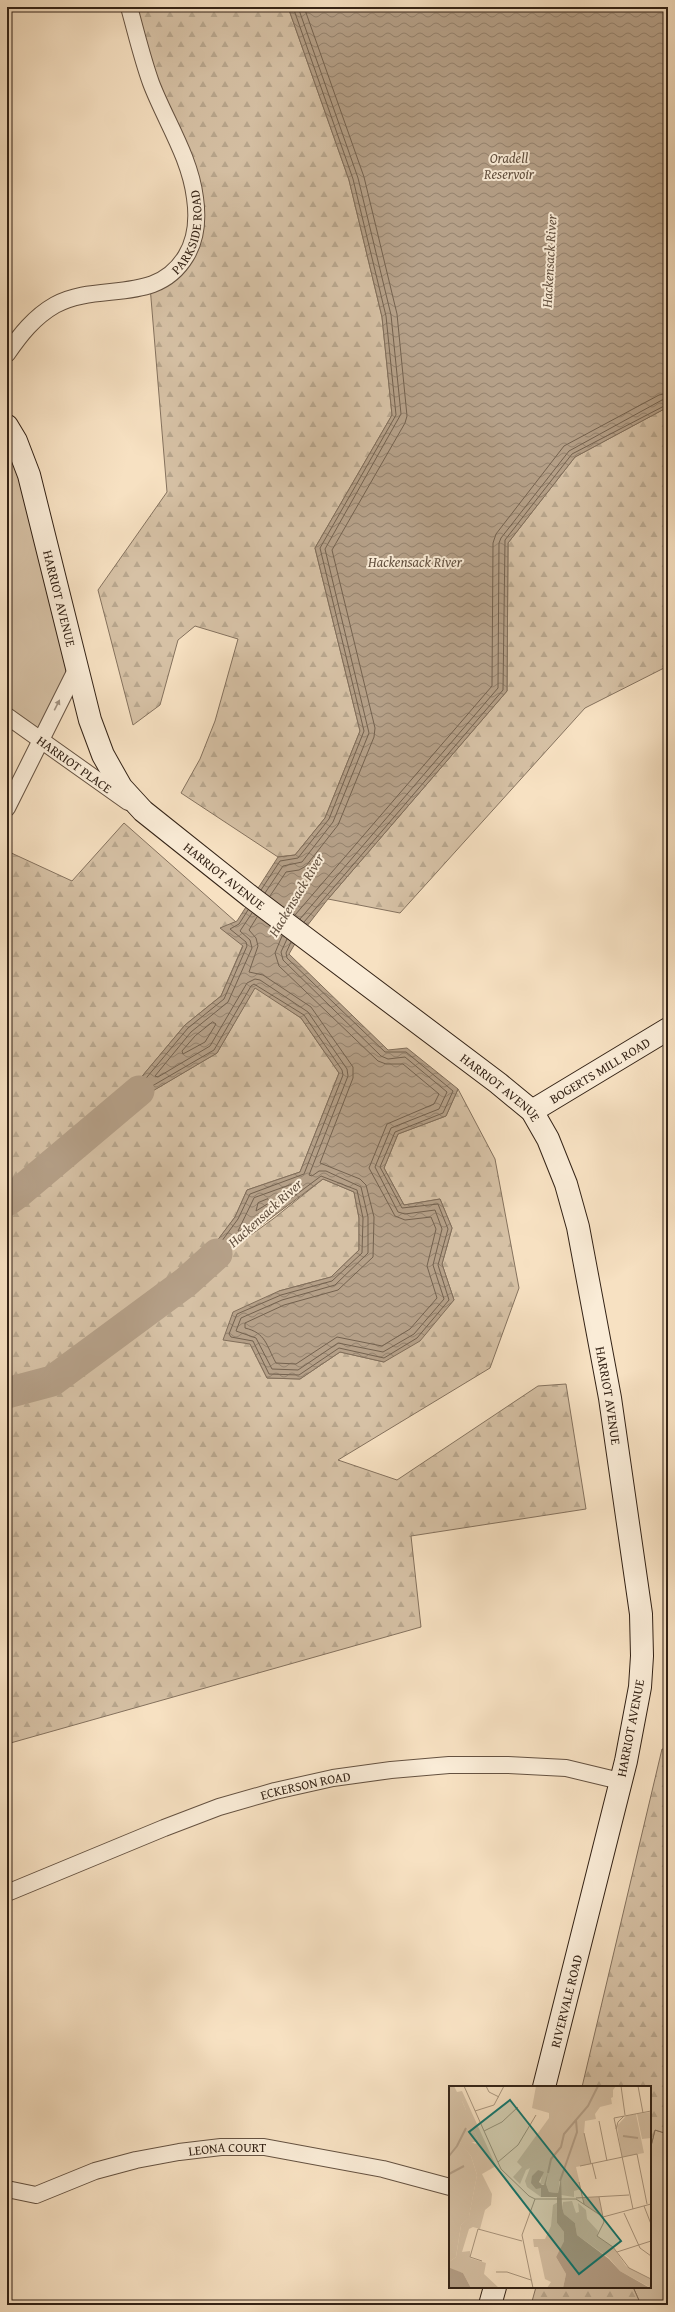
<svg xmlns="http://www.w3.org/2000/svg" width="675" height="2312" font-family="'Gentium Book Plus',serif">
<defs>
<pattern id="forest-firs" width="22" height="20" patternUnits="userSpaceOnUse"><rect width="22" height="20" fill="#d6c1a5"/><path d="M5 1l3.5 6h-7zM16 11l3.5 6h-7z" fill="#b8a68d"/></pattern>
<pattern id="water-waves" width="16" height="10" patternUnits="userSpaceOnUse"><rect width="16" height="10" fill="#b5a088"/><path d="M0 5q4-4 8 0t8 0" fill="none" stroke="#94826e"/></pattern>
</defs>
<rect width="100%" height="100%" fill="#f7e1c2"/>
<filter id="stains"><feTurbulence type="fractalNoise" baseFrequency=".005" numOctaves="4"/><feColorMatrix values="0 0 0 0 .2 0 0 0 0 .09 0 0 0 0 .02 0 0 0 .5 -.17"/></filter>
<radialGradient id="worn" r=".72"><stop offset=".6" stop-color="#630" stop-opacity="0"/><stop offset="1" stop-color="#630" stop-opacity=".3"/></radialGradient>
<g fill="#d6c1a5" stroke="#85725e">
<path d="M7,426L78,666L39,740L7,716Z"/>
<path d="M655,2130L668,2134V2305H641L633,2287H650V2150Z"/>
</g>
<g fill="url(#forest-firs)" stroke="#85725e">
<path d="M129,7H288L349,180L382,317L392,415L315,548L360,731L325,818L295,855L278,857L181,793L200,759L215,721L238,639L195,626L178,640L160,705L133,725L98,590L167,492L150,286L169,277L197,221Z"/>
<path d="M668,407V666L585,708L400,913L328,899L507,691L508,543L575,457Z"/>
<path d="M124,823L236,922L221,928L243,945L221,996L185,1025L108,1117L217,1053L255,987L301,1018L339,1073L300,1172L247,1190L235,1217L187,1281L273,1219L323,1179L354,1192L359,1218V1250L331,1277L279,1291L250,1344L267,1378L300,1379L340,1352L384,1362L454,1300L442,1264L452,1228L440,1199L404,1205L384,1168L398,1134L446,1116L458,1089L495,1159L519,1288L490,1368L338,1460L397,1480L538,1386L566,1384L586,1509L411,1536L421,1627L7,1744V851L72,881Z"/>
<path d="M662,1749L668,1750V2134L655,2130L650,2150V2087H582Z"/>
<path d="M536,2287H633L641,2305H531Z"/>
</g>
<path fill="url(#water-waves)" stroke="#816e5a" d="M288,7H668V407L575,457L508,543L507,691L328,899L300,935L289,954L388,1050L407,1048L458,1089L446,1116L398,1134L384,1168L404,1205L440,1199L452,1228L442,1264L454,1300L420,1341L384,1362L340,1352L300,1379L267,1378L250,1344L223,1340L233,1312L279,1291L331,1277L359,1250V1218L354,1192L323,1179L186,1282L235,1217L247,1190L300,1172L339,1073L301,1018L255,988L217,1053L107,1118L185,1025L221,996L243,946L220,928L237,921L278,857L295,855L325,818L360,731L315,548L392,415L382,317L349,180Z"/>
<g fill="none" stroke-linecap="round" stroke-linejoin="round">
<g stroke="#74624f" stroke-width="1">
<path d="M261,890L280,861L298,858L329,819L364,731L320,548L396,415L386,316L353,179L293,7"/>
<path d="M265,893L283,866L302,862L333,822L369,733L325,549L401,414L391,315L358,178L298,7"/>
<path d="M270,896L286,872L299,870L306,866L338,825L374,737L375,728L332,550L405,423L407,416L397,314L364,177L304,7"/>
<path d="M248,910L239,924L230,929L246,942L247,946L224,999L188,1028L132,1095L135,1096L214,1050L251,986L254,984L304,1015L342,1070L343,1075L304,1174L250,1194L238,1219L213,1253L216,1255L321,1176L357,1190L363,1218L362,1253L332,1281L281,1295L237,1314L229,1334L231,1337L253,1341L269,1374L299,1375L339,1348L384,1358L417,1338L449,1300L438,1265L448,1229L438,1204L402,1208L380,1167L395,1132L443,1113L453,1091L406,1052H385L287,958L286,953L291,942"/>
<path d="M252,913L240,931L250,940L252,948L228,1002L191,1032L155,1076L158,1077L210,1046L247,983L255,979L260,980L308,1012L347,1069L348,1076L309,1175L312,1176L319,1171H326L361,1187L368,1217V1253L335,1285L282,1300L241,1318L236,1331L256,1338L272,1369L298,1370L338,1343L383,1352L414,1334L444,1299L433,1265L442,1229L435,1210L405,1214L398,1212L375,1167L391,1128L439,1109L447,1092L405,1057L388,1059L381,1056L283,960L281,952L287,939"/>
<path d="M295,915L492,686L493,543L496,534L564,446L659,395L668,393"/>
<path d="M257,917L249,930L256,938L258,946L249,972L263,975L311,1007L353,1067V1078L320,1163L360,1179L366,1185L374,1217L373,1257L338,1290L284,1305L245,1323V1328C266,1333 266,1345 276,1363L296,1364L337,1337L382,1346L410,1329L437,1298L427,1266L436,1229L431,1217L405,1220L395,1216L369,1168L387,1124L434,1104L439,1094L403,1064H386L378,1061L279,966L275,953L282,936"/>
<path d="M300,919L498,688L499,543L501,538L569,451L662,400L668,399"/>
<path d="M304,922L503,690L505,540L572,454L668,404"/>
<path d="M213,1022L216,1024L205,1042L183,1054L182,1051L195,1036Z"/>
<path d="M299,1182L301,1185L240,1231H238L254,1198Z"/>
<path d="M268,1199L269,1203L256,1211L258,1203Z"/>
</g>
<g stroke="#b5a088" stroke-width="31">
<path d="M7,1201L18,1193L139,1091"/>
<path d="M7,1393L52,1381L186,1282L217,1254"/>
</g>
<defs>
<g id="street">
<path id="s1" d="M7,354C20,335 34,317 55,305C99,281 156,306 186,256C197,238 198,219 195,198C190,157 165,120 151,83C142,58 136,32 129,7"/>
<path id="s2" d="M7,716L128,802"/>
<path d="M7,808L78,666"/>
<path id="s3" d="M7,1893L164,1828L219,1807L275,1791L333,1778L391,1770L449,1765H508L566,1768L620,1781"/>
<path id="s4" d="M7,2189L36,2195L95,2171L136,2160L179,2152L221,2147H264L383,2169L450,2187"/>
</g>
<g id="secondary">
<path id="s5" d="M7,426L16,441L29,475L90,720L103,755L121,787L143,811L251,897L498,1083L532,1111L548,1139L566,1184L578,1227L610,1398L641,1614L642,1656L640,1687L626,1761L544,2087"/>
<path id="s6" d="M532,1111L668,1029"/>
<path d="M490,2305L495,2287"/>
</g>
</defs>
<use href="#street" stroke="#655241" stroke-width="18"/>
<use href="#secondary" stroke="#342316" stroke-width="24"/>
<use href="#street" stroke="#faecd7" stroke-width="16"/>
<use href="#secondary" stroke="#faecd7" stroke-width="22"/>
</g>
<defs><path id="oneway-solid" d="M-6-.8H1V-3.2L6.5 0L1 3.2V.8H-6Z"/></defs>
<use fill="#a19280" href="#oneway-solid" transform="translate(57 705) rotate(-63)"/>
<g text-anchor="middle" stroke-width="4" stroke-linejoin="round" paint-order="stroke">
<g font-size="13" fill="#342316" stroke="#faecd7">
<text dy="5" stroke="none"><textPath href="#s1" startOffset="238">PARKSIDE ROAD</textPath></text>
<text dy="5" stroke="none"><textPath href="#s5" startOffset="181">HARRIOT AVENUE</textPath></text>
<text dy="5" stroke="none"><textPath href="#s2" startOffset="83">HARRIOT PLACE</textPath></text>
<text dy="5" stroke="none"><textPath href="#s5" startOffset="517">HARRIOT AVENUE</textPath></text>
<text dy="5" stroke="none"><textPath href="#s6" startOffset="79">BOGERTS MILL ROAD</textPath></text>
<text dy="5" stroke="none"><textPath href="#s5" startOffset="865">HARRIOT AVENUE</textPath></text>
<text dy="5" stroke="none"><textPath href="#s5" startOffset="1201">HARRIOT AVENUE</textPath></text>
<text transform="translate(630 1728) rotate(-79)" y="5">HARRIOT AVENUE</text>
<text dy="5" stroke="none"><textPath href="#s3" startOffset="318">ECKERSON ROAD</textPath></text>
<text transform="translate(566 2001) rotate(-76)" y="5">RIVERVALE ROAD</text>
<text dy="5" stroke="none"><textPath href="#s4" startOffset="228">LEONA COURT</textPath></text>
</g>
<g font-size="14" font-style="italic" fill="#614f3e" stroke="#faecd7">
<text x="509" y="163">Oradell<tspan x="509" dy="16">Reservoir</tspan></text>
<text transform="translate(549 261) rotate(-87)" y="5">Hackensack River</text>
<text x="415" y="567">Hackensack River</text>
<text transform="translate(296 895) rotate(-59)" y="5">Hackensack River</text>
<text transform="translate(265 1213) rotate(-42)" y="5">Hackensack River</text>
</g>
</g>
<g transform="translate(449 2086)">
<rect width="202" height="202" fill="#f7e1c2"/>
<path d="M6,13L13,15L17,24V42L26,47L30,56H11L22,70L28,89L20,131L12,139L7,171L0,176V15ZM187,28L195,67L173,71L168,40L177,30ZM150,111L154,131L135,118L134,112Z" fill="#d6c1a5"/>
<path d="M0,0H5L8,6L13,5L47,80L33,88L43,108L42,119L36,124L31,143L24,141L20,143L13,166L21,165V172L37,177L35,188L50,202H22L14,187L4,184L0,185V176L7,171L12,139L20,130L28,89L22,70L11,57L14,51L26,58L30,56L26,47L17,42V24L13,15H0ZM87,0H167L164,4V11L162,12L163,18L151,21L146,28L147,33L136,35L135,47L142,78L127,81L132,103L125,105V111L112,109L111,93L109,107L100,106L97,98L99,92L96,99L91,98L93,90L89,84L86,89L93,105L92,111L78,101L76,95L81,82L77,84L71,98L64,91L73,81L68,76L100,32V27L83,22ZM202,26V52L193,53L188,28ZM123,115L127,127L130,126L129,117L137,124L138,133L149,145L148,150L164,161L177,180L202,193V202L171,185L160,172L128,149L126,137L115,128L113,121L114,116ZM109,116L108,137L115,146V155L107,171L117,188L114,202H98L102,196L96,193L89,161H85L84,153H96L102,140L104,119Z" fill="#d6c1a5"/>
<path d="M89,84L95,86L90,96L93,99H95L99,86L97,98L100,106L109,107L112,92L113,121L115,128L126,137L128,149L160,173L171,185L201,202H114L117,188L107,171L115,155V146L108,137V111H92V102L87,103L82,97L83,90ZM1,182L14,187L22,202L0,201Z" fill="#b5a088"/>
<path fill="none" stroke="#b5a088" stroke-width="2" d="M174,50L189,52M0,70L8,60L17,42M99,87L102,73L112,61L115,48L139,20L149,0M0,88L15,80M111,95L128,46L127,34"/>
<path fill="none" stroke="#a9957d" stroke-width="1" d="M15,0L52,83L80,110L86,113H127L154,131L202,118M37,0L40,6L50,11M172,0L176,29M189,0L194,27M26,25L45,19L55,0M150,35L158,75M167,43L169,36L175,30M35,45L53,36L69,21M135,47L142,78M49,76L69,59L87,29M143,77L147,93M131,80L188,68L198,118M130,96L135,118M150,111L155,136L148,150L164,161L180,182L202,193M127,112L180,109M195,120L202,138M184,123L165,32L202,25M175,127L191,162L202,170M168,166L202,155M33,175L21,171L29,143L73,155M47,186H58L82,194M84,202L73,149L86,113"/>
<path fill="#0f766e" fill-opacity="0.15" stroke="#0f766e" stroke-width="2" d="M61,14L172,155L130,188L20,46Z"/>
<rect width="202" height="202" fill="none" stroke="#342316" stroke-width="2"/>
</g>
<rect width="675" height="2312" fill="none" stroke="#f7e1c2" stroke-width="24"/>
<rect x="8" y="8" width="659" height="2296" fill="none" stroke="#342316" stroke-width="2"/>
<rect x="12" y="12" width="651" height="2288" fill="none" stroke="#342316"/>
<rect width="100%" height="100%" filter="url(#stains)"/>
<rect width="100%" height="100%" fill="url(#worn)"/>
</svg>
